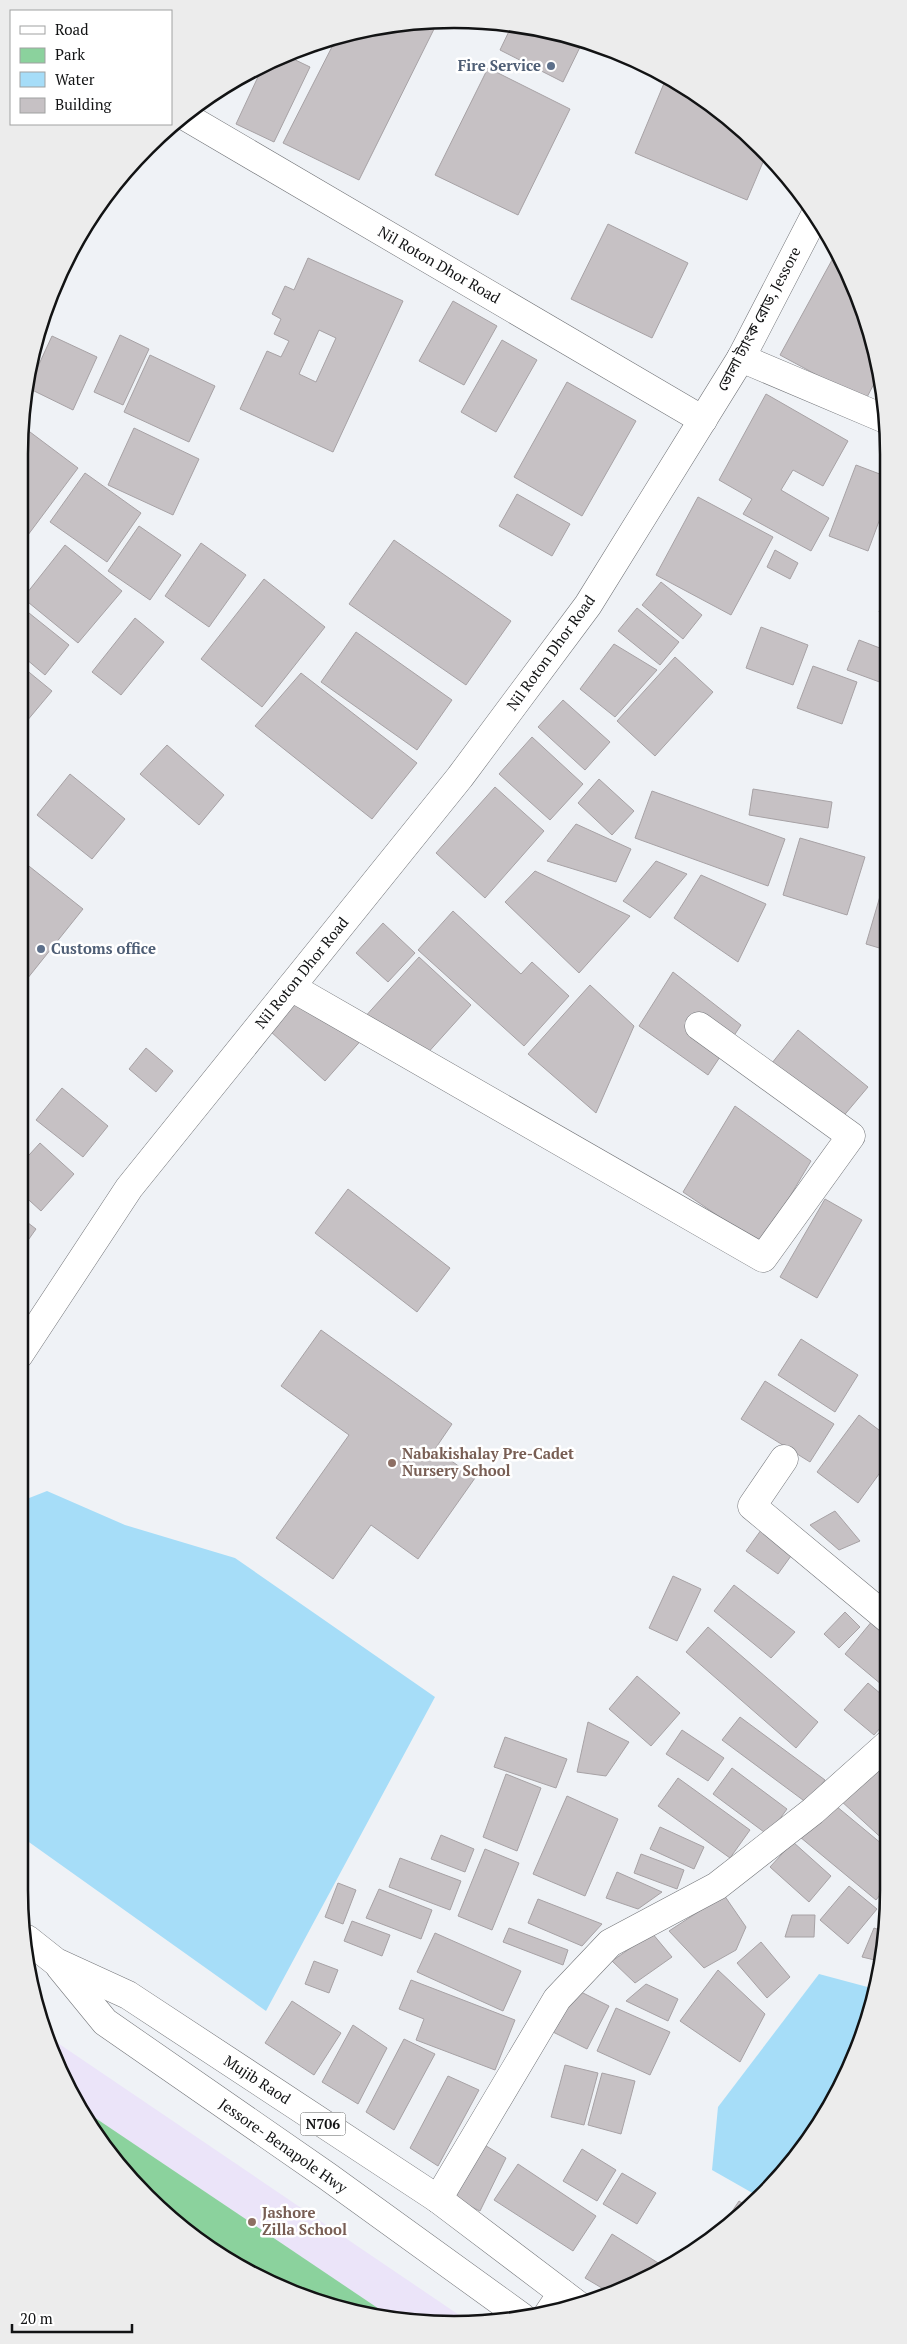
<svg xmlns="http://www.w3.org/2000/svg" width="907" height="2344" font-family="'PT Serif','Noto Sans Bengali',serif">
<rect width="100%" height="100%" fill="#eff2f6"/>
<path fill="#ebe4f9" d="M43,2033L465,2319L396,2321L314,2302L236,2267L126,2177L77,2108Z"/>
<path fill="#8bd29d" d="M76,2105L397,2321L314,2302L236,2267L126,2177Z"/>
<g fill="#a6ddf8">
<path d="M47,1491L125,1525L235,1558L435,1697L266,2011L19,1835V1502Z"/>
<path d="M819,1974L875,1989L873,2003L843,2083L799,2155L756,2195L712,2170L718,2107Z"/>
</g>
<g fill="#c6c1c4" stroke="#a7a2a5" fill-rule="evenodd">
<path d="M438,21L359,180L283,143L337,37L397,22Z"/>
<path d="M512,25L566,34L583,41L563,82L500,50Z"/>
<path d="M323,40L317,52L305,46L314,42Z"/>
<path d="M285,55L310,67L274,142L236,124L264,64Z"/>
<path d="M488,68L570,109L518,215L435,175Z"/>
<path d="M665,81L698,95L766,155L747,200L635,153Z"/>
<path d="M608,224L688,263L652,338L571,299Z"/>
<path d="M308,258L403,301L333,452L240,409L267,351L281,357L289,341L274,334L281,319L272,314L285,286L294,290ZM319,330L336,338L316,382L299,374Z"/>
<path d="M832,260L845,267L878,376L865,401L780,355Z"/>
<path d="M453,301L497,326L464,385L419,361Z"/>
<path d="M120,335L149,349L123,405L94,392Z"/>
<path d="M52,336L97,357L73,410L28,388Z"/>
<path d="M502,340L537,360L496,432L461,412Z"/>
<path d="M150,355L215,386L189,442L124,412Z"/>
<path d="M567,382L636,421L582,516L514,477Z"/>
<path d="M766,394L848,441L823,486L793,470L781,490L829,518L811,551L743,514L752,499L719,480Z"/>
<path d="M22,426L78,468L19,547V454Z"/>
<path d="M134,428L199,459L173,515L108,485Z"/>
<path d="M856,465L885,476V505L868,551L829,536Z"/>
<path d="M85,473L141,513L107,562L50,522Z"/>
<path d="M517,494L570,524L552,556L499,526Z"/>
<path d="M698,497L773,537L731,615L656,575Z"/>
<path d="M139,526L181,555L150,600L108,571Z"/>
<path d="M394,540L511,621L466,685L349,604Z"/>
<path d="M201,543L246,575L209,627L165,596Z"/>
<path d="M65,545L122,591L78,643L23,598Z"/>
<path d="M775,550L798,563L790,579L767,567Z"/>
<path d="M19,563L27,569L19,579Z"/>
<path d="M264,579L325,627L262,707L201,659Z"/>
<path d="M661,582L702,615L683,639L642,605Z"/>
<path d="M885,595V616L879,612Z"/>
<path d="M19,605L69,645L45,675L19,653Z"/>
<path d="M637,608L679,642L660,665L618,631Z"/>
<path d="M135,618L164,642L121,695L92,672Z"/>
<path d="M761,627L808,645L793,685L746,668Z"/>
<path d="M356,632L452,700L417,750L321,682Z"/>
<path d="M859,640L885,650V684L847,670Z"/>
<path d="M614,644L657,670L615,717L580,689Z"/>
<path d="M675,657L713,692L655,756L617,721Z"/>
<path d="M19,664L52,691L21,728L19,726Z"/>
<path d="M813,666L857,682L842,724L797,708Z"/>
<path d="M301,673L417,763L372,819L255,726Z"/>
<path d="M563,700L610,742L585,770L538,727Z"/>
<path d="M532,737L583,784L550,820L499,774Z"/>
<path d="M167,745L224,795L199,825L140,774Z"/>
<path d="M70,774L125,819L92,859L37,815Z"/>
<path d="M599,779L634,811L612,835L578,803Z"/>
<path d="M495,787L544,831L485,898L436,853Z"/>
<path d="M753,789L832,802L828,828L749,815Z"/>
<path d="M652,791L785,839L768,886L635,838Z"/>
<path d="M576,824L631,849L616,882L547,861Z"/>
<path d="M800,838L865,857L847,915L783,895Z"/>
<path d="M20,859L83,909L19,989V860Z"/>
<path d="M656,861L687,874L650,918L623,901Z"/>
<path d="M535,871L630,916L579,973L505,902Z"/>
<path d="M701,875L766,904L738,962L674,918Z"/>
<path d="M883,886L886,887V950L866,944Z"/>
<path d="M453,911L521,974L532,962L569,996L524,1046L418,950Z"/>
<path d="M383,923L415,953L388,982L356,953Z"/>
<path d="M419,957L471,1005L415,1067L363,1019Z"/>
<path d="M673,972L741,1025L708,1075L639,1026Z"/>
<path d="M590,985L634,1026L596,1113L528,1054Z"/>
<path d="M309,987L364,1037L325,1081L270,1031Z"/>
<path d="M798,1030L868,1087L841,1119L772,1063Z"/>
<path d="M146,1048L173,1071L156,1092L129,1069Z"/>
<path d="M62,1088L108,1126L83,1157L36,1120Z"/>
<path d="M735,1106L811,1161L761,1245L683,1192Z"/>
<path d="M40,1143L74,1174L41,1211L19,1191V1166Z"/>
<path d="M348,1189L450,1268L417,1312L315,1233Z"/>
<path d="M825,1199L862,1220L817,1298L780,1277Z"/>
<path d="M19,1216L36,1229L19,1253Z"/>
<path d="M321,1330L452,1424L435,1449L475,1478L418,1559L371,1525L333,1579L276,1538L349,1435L281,1386Z"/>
<path d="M801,1339L858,1375L835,1412L778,1375Z"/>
<path d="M765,1381L834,1424L810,1462L741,1419Z"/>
<path d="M859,1415L887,1436V1463L858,1503L817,1472Z"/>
<path d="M835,1511L860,1541L839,1550L810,1525Z"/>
<path d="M774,1512L806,1535L778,1574L746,1551Z"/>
<path d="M673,1576L701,1589L677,1641L649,1628Z"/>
<path d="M734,1585L795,1632L771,1658L714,1611Z"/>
<path d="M882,1609L888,1614V1690L845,1654Z"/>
<path d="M845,1612L860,1627L839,1648L824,1634Z"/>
<path d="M708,1627L818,1722L796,1748L686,1652Z"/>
<path d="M637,1676L680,1713L651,1746L609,1709Z"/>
<path d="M868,1683L888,1700V1719L874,1735L844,1710Z"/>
<path d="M740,1717L825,1780L807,1803L722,1740Z"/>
<path d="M588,1722L629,1742L606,1776L577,1772Z"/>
<path d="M682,1730L724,1758L708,1781L666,1754Z"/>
<path d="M505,1737L567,1759L556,1788L494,1767Z"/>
<path d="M874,1762L888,1775V1844L840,1800Z"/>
<path d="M732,1768L787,1809L768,1835L713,1794Z"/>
<path d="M506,1774L541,1788L517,1851L483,1837Z"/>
<path d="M678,1778L750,1830L730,1858L658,1806Z"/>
<path d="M567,1796L618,1819L585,1896L533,1874Z"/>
<path d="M830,1801L888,1849V1885L876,1900L800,1837Z"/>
<path d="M660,1827L704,1847L694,1869L650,1849Z"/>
<path d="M441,1835L474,1849L465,1872L431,1859Z"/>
<path d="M793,1842L831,1876L809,1902L770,1867Z"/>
<path d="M485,1849L519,1863L492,1930L458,1916Z"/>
<path d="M641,1854L684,1870L677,1889L634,1873Z"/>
<path d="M400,1858L461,1881L450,1910L389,1887Z"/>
<path d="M617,1872L662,1892L638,1909L606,1898Z"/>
<path d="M338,1883L356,1890L343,1924L325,1917Z"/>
<path d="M849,1886L877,1909L848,1944L820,1920Z"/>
<path d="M379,1889L432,1910L421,1939L366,1918Z"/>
<path d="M724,1895L746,1927L736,1950L704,1968L669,1931Z"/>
<path d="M538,1899L602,1924L582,1946L528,1923Z"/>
<path d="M792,1915H815L814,1937H785Z"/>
<path d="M352,1921L390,1935L382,1956L344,1941Z"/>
<path d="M509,1928L568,1950L563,1965L503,1942Z"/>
<path d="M874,1928L883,1931L879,1961L862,1957Z"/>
<path d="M435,1933L521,1971L503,2011L417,1972Z"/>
<path d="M652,1933L672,1957L635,1983L612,1961Z"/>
<path d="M761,1942L790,1977L767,1998L737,1963Z"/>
<path d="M314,1961L338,1970L329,1993L305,1984Z"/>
<path d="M718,1970L765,2014L740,2062L680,2021Z"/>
<path d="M411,1980L515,2020L495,2070L416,2040L424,2019L399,2009Z"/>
<path d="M646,1984L678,1999L668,2021L626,2001Z"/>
<path d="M579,1991L609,2006L587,2049L549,2030Z"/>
<path d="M292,2001L341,2033L314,2075L265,2043Z"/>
<path d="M616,2008L670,2032L650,2075L597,2051Z"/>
<path d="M353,2025L387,2048L358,2104L322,2082Z"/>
<path d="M404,2039L435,2054L394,2130L366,2112Z"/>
<path d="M565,2065L598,2073L584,2125L551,2117Z"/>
<path d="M602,2073L635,2081L621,2134L588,2125Z"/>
<path d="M448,2076L479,2090L438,2166L410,2148Z"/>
<path d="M478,2141L506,2158L480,2211L447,2195Z"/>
<path d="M582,2149L616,2170L597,2201L563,2181Z"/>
<path d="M518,2164L596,2216L573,2251L494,2200Z"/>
<path d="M622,2173L656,2193L637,2224L603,2204Z"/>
<path d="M739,2201L745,2205L721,2228Z"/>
<path d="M612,2234L663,2266L661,2270L612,2294L585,2278Z"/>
</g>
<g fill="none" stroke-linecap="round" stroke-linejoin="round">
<defs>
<g id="minor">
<path d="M183,115L703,420"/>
<path d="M741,358L885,419"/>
<path d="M291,987L763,1258L851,1136L699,1026"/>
<path d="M19,1355L129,1188L460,777L588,605L741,358L814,217"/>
<path d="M784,1459L752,1506L888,1619"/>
<path d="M438,2199L557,1999L610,1943L717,1886L813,1811L888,1744"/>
</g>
<g id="highway">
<path d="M27,1939L56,1962L128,1995L438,2199L578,2305"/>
<path d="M60,1967L105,2022L327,2176L522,2317"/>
<path d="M548,2314L562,2293"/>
</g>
</defs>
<use href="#minor" stroke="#737579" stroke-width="29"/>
<use href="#highway" stroke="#737579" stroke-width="29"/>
<use href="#minor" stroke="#fff" stroke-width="28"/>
<use href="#highway" stroke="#fff" stroke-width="28"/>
</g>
<g fill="#5c6f8a" stroke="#fff" stroke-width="2">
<circle cx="551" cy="66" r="5"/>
<circle cx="41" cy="949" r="5"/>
</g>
<g fill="#8d6e63" stroke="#fff" stroke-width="2">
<circle cx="392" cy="1463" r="5"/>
<circle cx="252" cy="2222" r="5"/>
</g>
<g text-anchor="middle" stroke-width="5" stroke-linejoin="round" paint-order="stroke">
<rect fill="#fff" stroke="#595a5a" stroke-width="1" x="300.5" y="2112.5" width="45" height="23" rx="4"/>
<g font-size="14" font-weight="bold" fill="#121314">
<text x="323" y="2129">N706</text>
</g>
<g font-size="15" font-weight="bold" fill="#4e5e75" stroke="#fff" text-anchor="end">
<text x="541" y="71">Fire Service</text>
<text x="51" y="954" text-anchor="start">Customs office</text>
</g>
<g font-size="15" fill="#121314" stroke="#fff">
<text transform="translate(439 265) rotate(30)" y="5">Nil Roton Dhor Road</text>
<text transform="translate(759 319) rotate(-62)" y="5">ভোলা ট্যাংক রোড, Jessore</text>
<text transform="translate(551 653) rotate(-54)" y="5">Nil Roton Dhor Road</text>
<text transform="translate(302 973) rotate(-51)" y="5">Nil Roton Dhor Road</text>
<text transform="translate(257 2080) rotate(33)" y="5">Mujib Raod</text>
<text transform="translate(283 2146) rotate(35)" y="5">Jessore- Benapole Hwy</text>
</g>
<g font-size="15" font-weight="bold" fill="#785e54" stroke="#fff" text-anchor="start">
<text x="402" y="1459">Nabakishalay Pre-Cadet<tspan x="402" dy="17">Nursery School</tspan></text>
<text x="262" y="2218">Jashore<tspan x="262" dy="17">Zilla School</tspan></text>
</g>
</g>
<path d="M0 0H907V2344H0ZM454 28H454A426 426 0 0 1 880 454V1890A426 426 0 0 1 454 2316H454A426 426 0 0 1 28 1890V454A426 426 0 0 1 454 28Z" fill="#ececec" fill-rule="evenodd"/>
<path fill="none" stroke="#121314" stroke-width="2.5" d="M454 28H454A426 426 0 0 1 880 454V1890A426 426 0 0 1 454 2316H454A426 426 0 0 1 28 1890V454A426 426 0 0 1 454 28Z"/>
<rect x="10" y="10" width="162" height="115" fill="#ffffff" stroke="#a0a1a1"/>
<rect x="20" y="26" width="25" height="8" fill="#ffffff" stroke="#a0a1a1"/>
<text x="55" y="35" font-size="15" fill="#121314">Road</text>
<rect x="20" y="48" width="25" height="15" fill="#8bd29d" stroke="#a0a1a1"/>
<text x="55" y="60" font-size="15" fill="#121314">Park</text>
<rect x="20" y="72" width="25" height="15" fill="#a6ddf8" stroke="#a0a1a1"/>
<text x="55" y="85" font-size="15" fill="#121314">Water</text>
<rect x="20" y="98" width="25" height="15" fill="#c6c1c4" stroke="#a0a1a1"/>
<text x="55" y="110" font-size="15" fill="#121314">Building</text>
<path d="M12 2324v8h120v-8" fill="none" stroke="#121314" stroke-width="2.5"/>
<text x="20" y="2324" font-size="15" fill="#121314" stroke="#ffffff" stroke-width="4" paint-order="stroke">20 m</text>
</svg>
